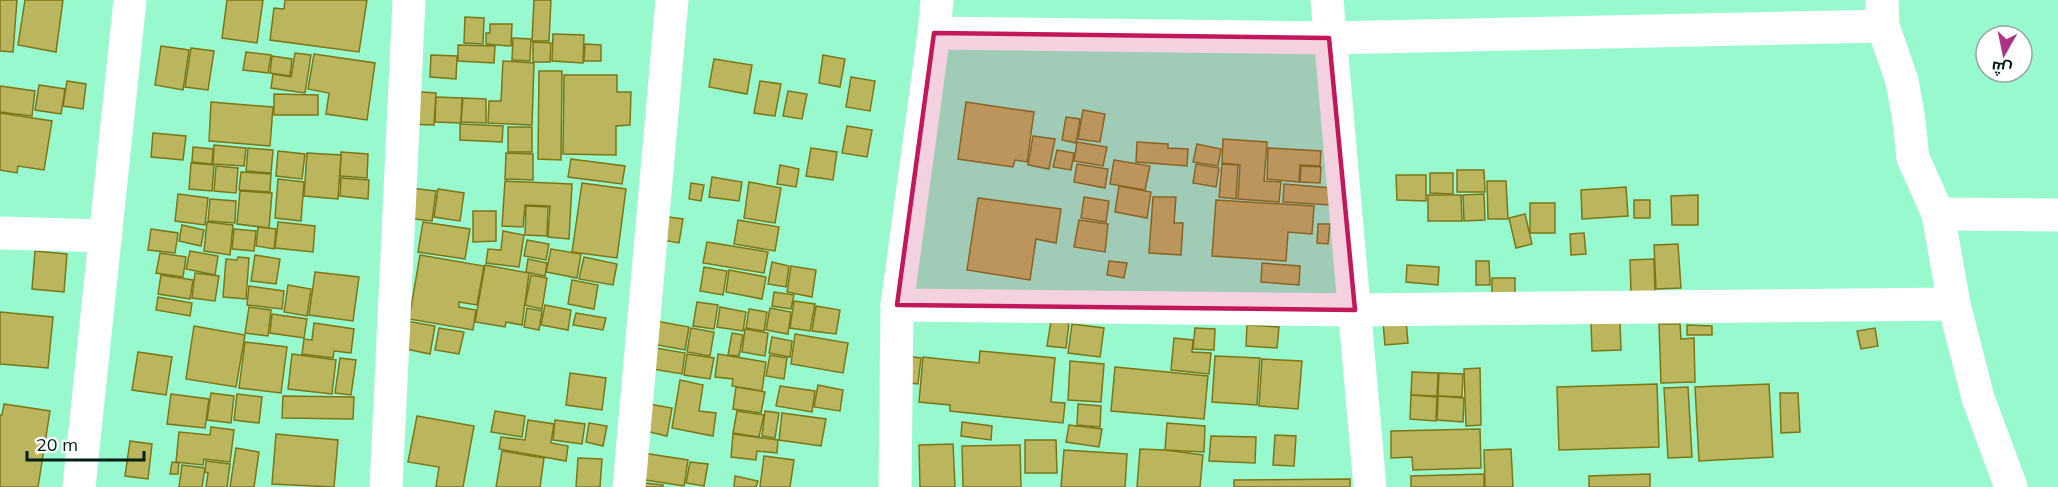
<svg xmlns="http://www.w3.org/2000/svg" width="2058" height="487" font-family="Mulish,Cairo,sans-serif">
<rect width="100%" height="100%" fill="#98f9cf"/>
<g fill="#bbb55e" stroke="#7c7617" stroke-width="1.5">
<path d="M0,0H17L13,52L0,51Z"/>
<path d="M25,0H63L56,52L18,45Z"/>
<path d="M227,0H263L257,43L222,38Z"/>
<path d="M285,0H367L359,52L270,40L274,8L284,9Z"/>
<path d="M534,0H551L549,41H532Z"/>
<path d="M465,17L484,18L483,44L464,43Z"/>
<path d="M490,24H512L511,46L486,44V33H490Z"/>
<path d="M553,34L584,35L583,63L552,61Z"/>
<path d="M513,38L531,39L530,61L512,60Z"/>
<path d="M533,42L551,43L550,62H533Z"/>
<path d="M585,44L601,45V61H584Z"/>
<path d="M458,45L495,46L494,63L458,61Z"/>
<path d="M161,46L189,50L183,90L155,85Z"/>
<path d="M191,48L214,51L208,90L185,87Z"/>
<path d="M246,52L271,55L268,73L243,70Z"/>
<path d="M295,53L311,55L305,93L271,88L273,74L291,77Z"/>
<path d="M314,54L375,63L367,120L326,114L329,93L308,89Z"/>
<path d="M431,55L457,56L456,79L430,77Z"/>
<path d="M823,55L845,59L840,87L819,83Z"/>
<path d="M272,56L292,59L290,76L270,73Z"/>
<path d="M714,59L752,65L747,94L709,87Z"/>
<path d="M503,61L534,63L532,125L488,123L489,101H501Z"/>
<path d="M539,71H562L561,160L538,159Z"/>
<path d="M564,75H617V92H631L630,125L616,126V155L563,154Z"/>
<path d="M851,77L875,81L870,111L846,107Z"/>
<path d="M67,81L86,84L83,109L63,106Z"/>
<path d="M760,81L781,84L775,116L754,113Z"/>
<path d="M39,85L65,89L61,114L35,110Z"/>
<path d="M0,86L35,91L32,116L0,112Z"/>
<path d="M407,91L436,93L434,125L406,124Z"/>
<path d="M788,91L807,94L802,119L783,116Z"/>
<path d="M274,94L318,95V115H274Z"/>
<path d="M436,97L462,98L461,123L435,122Z"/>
<path d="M463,98L486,99V123L461,122Z"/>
<path d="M211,102L273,107L270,146L209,141Z"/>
<path d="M966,102L1034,112L1027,162L1015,160L1013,167L958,159Z"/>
<path d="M1083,110L1105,114L1100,142L1078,139Z"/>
<path d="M0,113L52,121L44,170L18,166L17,173L0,170Z"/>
<path d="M1066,117L1080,119L1076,143L1062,140Z"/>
<path d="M460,124L503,126L502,142L460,140Z"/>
<path d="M847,126L872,130L867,157L842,153Z"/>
<rect x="508" y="127" width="24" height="25"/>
<path d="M153,133L186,136L183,160L151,157Z"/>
<path d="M1033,136L1055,139L1049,169L1028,165Z"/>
<path d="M1223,139L1267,142L1264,181L1281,182L1279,202L1238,199L1240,165L1222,163Z"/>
<path d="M1077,142L1107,147L1103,166L1074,161Z"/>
<path d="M1137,142L1168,144V148L1188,149L1187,166L1136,162Z"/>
<path d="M1197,144L1221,149L1218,166L1193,162Z"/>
<path d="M214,145L246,148L244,166L213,164Z"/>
<path d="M193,147L213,149L212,164L192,162Z"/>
<path d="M248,148L273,150L271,173L246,171Z"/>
<path d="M811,148L837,152L833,180L806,176Z"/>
<path d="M1268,148L1321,151L1320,166L1300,165L1299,182L1267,179Z"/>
<path d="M1057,150L1074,153L1071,170L1053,167Z"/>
<path d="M278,151L305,154L302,179L276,176Z"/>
<path d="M341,152L368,154L367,178L340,176Z"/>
<path d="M307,153L341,155L338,199L304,196Z"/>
<path d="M506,153L533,154V180L505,179Z"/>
<path d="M571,159L625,166L622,184L568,177Z"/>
<path d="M1114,160L1150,166L1145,190L1110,184Z"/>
<path d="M191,163L214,165L212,191L189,189Z"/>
<path d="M1077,164L1108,169L1105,188L1074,182Z"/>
<path d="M1196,164L1219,168L1216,187L1193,183Z"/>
<path d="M1222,164L1238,165L1236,199L1219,197Z"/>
<path d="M780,165L799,169L796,187L777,184Z"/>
<path d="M216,166L238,168L236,193L214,191Z"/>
<path d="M1301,166L1321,167L1320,183L1300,182Z"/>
<path d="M1457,170H1484L1485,192H1457Z"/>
<path d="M241,172L271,174L270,192L239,190Z"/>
<path d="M1430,173H1453V194L1430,193Z"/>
<path d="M1396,175H1426V201L1397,200Z"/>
<path d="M712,177L742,182L739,201L709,197Z"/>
<path d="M341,178L369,180L368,199L340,196Z"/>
<path d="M278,179L304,182L301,221L275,218Z"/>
<path d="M505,181L572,184L569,239L548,237L550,206L525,205L523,227L502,226Z"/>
<path d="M1487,181H1506L1508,219H1488Z"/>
<path d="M749,182L781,188L775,223L744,218Z"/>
<path d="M582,183L626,189L617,258L572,252Z"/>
<path d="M691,183L704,185L701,201L689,199Z"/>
<path d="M1284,184L1332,188L1330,205L1283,202Z"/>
<path d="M1119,186L1151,192L1147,218L1115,212Z"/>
<path d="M1626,187L1628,216L1582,219L1581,190Z"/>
<path d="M410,188L436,191L432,221L406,218Z"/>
<path d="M438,189L464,193L460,221L434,217Z"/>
<path d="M240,191L272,193L269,228L237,224Z"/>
<path d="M178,194L208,198L205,225L175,221Z"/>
<path d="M1484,194L1485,220L1464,221L1463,195Z"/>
<path d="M1428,195H1461L1462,221H1428Z"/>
<path d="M1698,195V225H1672L1671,196Z"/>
<path d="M1084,197L1109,201L1106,222L1081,218Z"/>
<path d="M1153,197H1176L1174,223H1183L1181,255L1149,253Z"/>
<path d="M978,198L1061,209L1056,243L1036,239L1030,280L967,270Z"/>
<path d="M210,199L236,201L235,223L208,221Z"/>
<path d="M1216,200L1314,206L1312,234L1288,232L1286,261L1212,256Z"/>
<rect x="1634" y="200" width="16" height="18"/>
<rect x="1530" y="203" width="25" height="30"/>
<path d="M526,206L548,207L547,236L525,235Z"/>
<path d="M473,211H496V241L473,242Z"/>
<path d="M1525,214L1532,244L1516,248L1509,218Z"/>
<path d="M661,216L683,219L679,243L657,239Z"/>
<path d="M738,220L779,227L775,251L734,244Z"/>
<path d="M1079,220L1108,224L1105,252L1074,247Z"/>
<path d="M207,222L233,225L230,255L204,251Z"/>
<path d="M278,222L315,226L313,252L275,248Z"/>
<path d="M423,222L470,229L465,259L418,252Z"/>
<path d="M1318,224H1330L1328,244L1317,243Z"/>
<path d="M182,225L204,230L201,246L179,241Z"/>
<path d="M258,227L276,229L274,249L256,246Z"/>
<path d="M151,229L178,233L175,253L148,250Z"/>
<path d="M234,229L256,231L254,251L232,249Z"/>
<path d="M503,231L524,235L519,267L486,263L488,249L501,250Z"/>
<path d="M1584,233L1586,254L1571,255L1570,234Z"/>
<path d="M527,240L549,244L546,260L524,256Z"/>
<path d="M707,242L768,252L764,273L703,263Z"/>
<path d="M1678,244L1681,288L1656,289L1654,245Z"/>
<path d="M551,249L581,254L577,278L546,272Z"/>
<path d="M35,251L67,254L64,292L32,289Z"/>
<path d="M190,251L218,256L215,275L186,269Z"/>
<path d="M160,253L186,257L183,277L156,273Z"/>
<path d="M255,255L280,259L276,284L251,281Z"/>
<path d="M420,255L484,266L477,305L459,302V307L476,310L473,330L409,319Z"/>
<path d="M238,257L249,258L246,299L223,297L226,259L237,260Z"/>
<path d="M584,257L617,264L613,285L579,279Z"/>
<path d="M528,259L547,263L545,276L526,272Z"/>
<path d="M1654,259L1655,293H1631L1630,260Z"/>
<path d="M1109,261L1127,263L1124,278L1107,275Z"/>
<path d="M1476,261H1489L1490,285H1476Z"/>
<path d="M772,262L789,266L786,287L768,284Z"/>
<path d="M1262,263L1300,266L1299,285L1261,282Z"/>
<path d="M485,265L529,273L522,325L506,322L505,327L475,322Z"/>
<path d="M1407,265L1439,267L1438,285L1406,282Z"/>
<path d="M791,266L816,270L812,297L787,292Z"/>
<path d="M704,267L727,271L723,295L700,291Z"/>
<path d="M729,270L766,277L762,299L726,292Z"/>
<path d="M315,272L359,277L353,321L309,315Z"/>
<path d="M195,273L219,276L215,301L192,298Z"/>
<path d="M161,275L193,280L190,299L158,294Z"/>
<path d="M531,275L547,278L542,309L525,305Z"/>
<path d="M1492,278H1515V298L1492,297Z"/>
<path d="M572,280L598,285L594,309L568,304Z"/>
<path d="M288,285L311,289L307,316L284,312Z"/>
<path d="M249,286L284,291L282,309L247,305Z"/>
<path d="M774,292L794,295L791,309L772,306Z"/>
<path d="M158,297L192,303L190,316L156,310Z"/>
<path d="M794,301L815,304L810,331L790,328Z"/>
<path d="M697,302L718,305L714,329L693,326Z"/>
<path d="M545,305L571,310L568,330L541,325Z"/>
<path d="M816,306L840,310L836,334L812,331Z"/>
<path d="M249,307L271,310L268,336L245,333Z"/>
<path d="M720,307L746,312L743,331L717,327Z"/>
<path d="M527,308L542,311L539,330L524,327Z"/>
<path d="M770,308L791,312L788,334L766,330Z"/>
<path d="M749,309L767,312L764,331L746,328Z"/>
<path d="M0,312L53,317L48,368L0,364Z"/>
<path d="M576,313L606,318L603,330L573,325Z"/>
<path d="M272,314L307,319L304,338L270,333Z"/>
<path d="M1406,320L1408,343L1385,345L1383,322Z"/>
<path d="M406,321L435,326L430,354L401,348Z"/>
<path d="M656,321L689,327L685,350L652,344Z"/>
<path d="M1051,321L1069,323L1066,348L1047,346Z"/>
<path d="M1620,322L1621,350L1592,351L1591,323Z"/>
<path d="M314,323L354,329L351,353L334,351L333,358L302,354L304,339L312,340Z"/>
<path d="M1072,324L1104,328L1100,357L1068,353Z"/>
<path d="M1659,324H1680L1681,339L1694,338L1695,382L1661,383Z"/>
<path d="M1247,325L1279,327L1277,348L1246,346Z"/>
<path d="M1687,325L1712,326V335H1687Z"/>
<path d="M194,326L245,335L236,387L186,379Z"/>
<path d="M439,328L464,332L459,354L435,350Z"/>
<path d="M691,328L714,332L710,356L687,352Z"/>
<path d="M1195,328L1215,329L1214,350L1193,349Z"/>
<path d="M1875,328L1878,346L1861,349L1857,331Z"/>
<path d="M745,329L768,333L765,356L742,352Z"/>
<path d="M732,333L743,335L739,356L728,355Z"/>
<path d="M795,334L848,343L843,373L791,364Z"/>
<path d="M772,337L792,341L790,357L769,353Z"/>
<path d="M1174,338L1193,340L1192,352L1211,353L1209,374L1171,370Z"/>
<path d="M245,342L287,347L281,393L239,388Z"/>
<path d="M656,348L685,353L682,374L652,369Z"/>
<path d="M980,351L1055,358L1051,402L1065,403L1063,423L950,411V405L919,402L923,357L979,363Z"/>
<path d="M138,352L172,357L166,395L132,390Z"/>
<path d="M292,354L336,360L332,394L288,389Z"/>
<path d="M687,354L714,358L710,379L684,375Z"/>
<path d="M718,354L766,362L762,391L732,386L733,379L715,377Z"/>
<path d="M770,355L787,358L784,379L766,376Z"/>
<path d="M905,356L921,358L918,384L902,382Z"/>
<path d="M1215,356L1260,358L1257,405L1212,402Z"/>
<path d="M340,358L356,360L351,395L335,393Z"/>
<path d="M1262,359L1302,361L1298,409L1259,406Z"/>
<path d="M1070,361L1104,364L1101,402L1068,400Z"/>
<path d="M1115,367L1208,376L1204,419L1111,411Z"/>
<path d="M1480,368L1481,425L1466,426L1464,369Z"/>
<path d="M1412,372L1438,373L1437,396L1411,395Z"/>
<path d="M570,373L606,378L602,410L566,405Z"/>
<path d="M1439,373L1463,374L1462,397L1438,396Z"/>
<path d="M680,380L703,385L699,411L716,413L713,436L672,428Z"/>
<path d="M1657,384L1659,447L1559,450L1557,387Z"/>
<path d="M1769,384L1773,457L1699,461L1695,387Z"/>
<path d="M818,385L843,390L840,411L814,407Z"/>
<path d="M780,386L815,391L812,412L776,406Z"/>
<path d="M736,387L765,392L761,413L733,409Z"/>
<path d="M1688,387L1692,457L1668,458L1664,388Z"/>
<path d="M211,393L234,396L231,423L207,420Z"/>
<path d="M1780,393H1798L1800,432L1781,433Z"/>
<path d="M171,394L209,399L205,428L167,424Z"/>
<path d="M237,394L262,397L259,423L234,420Z"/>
<path d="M1411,395L1437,397L1436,421L1410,419Z"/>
<path d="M283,396L354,397L353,419L282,418Z"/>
<path d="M1438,396L1464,398L1463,422L1437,420Z"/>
<path d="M4,404L50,411L38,487H0V415H2Z"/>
<path d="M649,404L672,408L667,436L645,431Z"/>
<path d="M1078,404L1101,406L1100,427L1077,425Z"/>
<path d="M495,411L525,416L522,437L491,432Z"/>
<path d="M737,411L764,415L759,437L733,433Z"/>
<path d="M765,411L779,413L775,438L762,436Z"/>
<path d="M782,413L826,419L821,446L779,440Z"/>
<path d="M417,416L474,426L463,487H436L439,467L408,462Z"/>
<path d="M528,420L554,424L551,443L568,446L566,461L499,449L501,437L525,440Z"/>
<path d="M555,420L585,424L582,444L553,440Z"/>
<path d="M962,422L992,426L991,440L961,436Z"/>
<path d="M589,423L607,426L603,446L586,442Z"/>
<path d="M1167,423L1205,426L1204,452L1165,450Z"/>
<path d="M1069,425L1102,429L1099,447L1066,442Z"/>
<path d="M211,427L234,430L230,462L204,459L203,465L176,462L179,432L210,435Z"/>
<path d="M1480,429L1481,468L1413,470L1412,457L1391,458V431Z"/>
<path d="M276,434L338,440L334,487L272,484Z"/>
<path d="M733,434L778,440L777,453L757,451L756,460L731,457Z"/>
<path d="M1275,435L1296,436L1294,466L1273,465Z"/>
<path d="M1211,436L1256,437L1255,463L1209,461Z"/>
<path d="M1025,440H1056L1057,473H1025Z"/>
<path d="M130,441L152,444L148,479L125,476Z"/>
<path d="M953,444L955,487H920L919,445Z"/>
<path d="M1020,445L1021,487H963L962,446Z"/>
<path d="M236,448L259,452L254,487H230Z"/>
<path d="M1140,449L1165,450L1203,455L1200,487H1137Z"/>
<path d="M1511,449L1513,487H1485L1484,450Z"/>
<path d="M1064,450L1127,454L1125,487H1061Z"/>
<path d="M502,451L544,458L540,487H496Z"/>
<path d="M643,453L688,460L684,486L639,479Z"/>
<path d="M764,456L794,460L790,487H760Z"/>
<path d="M578,458L602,459L600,487H576Z"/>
<path d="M206,461L230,464L227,487H206L208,473L205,472Z"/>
<path d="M172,462L179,463L178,474H170Z"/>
<path d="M690,462L708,464L704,486L686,483Z"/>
<path d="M182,465L205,468L202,487H179Z"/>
<path d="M1484,474V487H1411V476Z"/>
<path d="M1650,474V487H1589V476Z"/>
<path d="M735,476L758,481L756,487H734Z"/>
<path d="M1350,479V487H1234V480Z"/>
<path d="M636,482L663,485V487H635Z"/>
</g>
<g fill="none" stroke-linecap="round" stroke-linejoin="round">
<g stroke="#fff" stroke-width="33">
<path d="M1327,0L1370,487"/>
<path d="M1882,0L1883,26L1902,81L1908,114L1913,158L1938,214L1954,304L1978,398L2011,487"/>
<path d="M934,33L1329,38L1883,26"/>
<path d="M1938,214L2058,215"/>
<path d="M0,233L106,236"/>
<path d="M897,305L1355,310L1954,304"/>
<path d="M79,487L130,0"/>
<path d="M386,487L409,0"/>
<path d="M629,487L672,0"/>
<path d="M895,487L897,305L934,33L937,0"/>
</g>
</g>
<path fill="#c2185b" fill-opacity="0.2" stroke="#c2185b" stroke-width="4.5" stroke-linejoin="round" d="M934,33L1329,38L1355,310L897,305Z"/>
<g transform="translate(2004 54) rotate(189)"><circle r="28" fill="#ffffff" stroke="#99a5a1" stroke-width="1.5"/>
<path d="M0-4.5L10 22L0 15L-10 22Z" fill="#ae3283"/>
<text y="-9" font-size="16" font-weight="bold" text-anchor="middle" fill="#001f14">ش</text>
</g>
<path d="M27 451v9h117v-9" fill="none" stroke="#001f14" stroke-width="3"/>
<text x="36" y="451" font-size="18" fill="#001f14" stroke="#ffffff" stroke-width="4.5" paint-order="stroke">20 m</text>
</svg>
